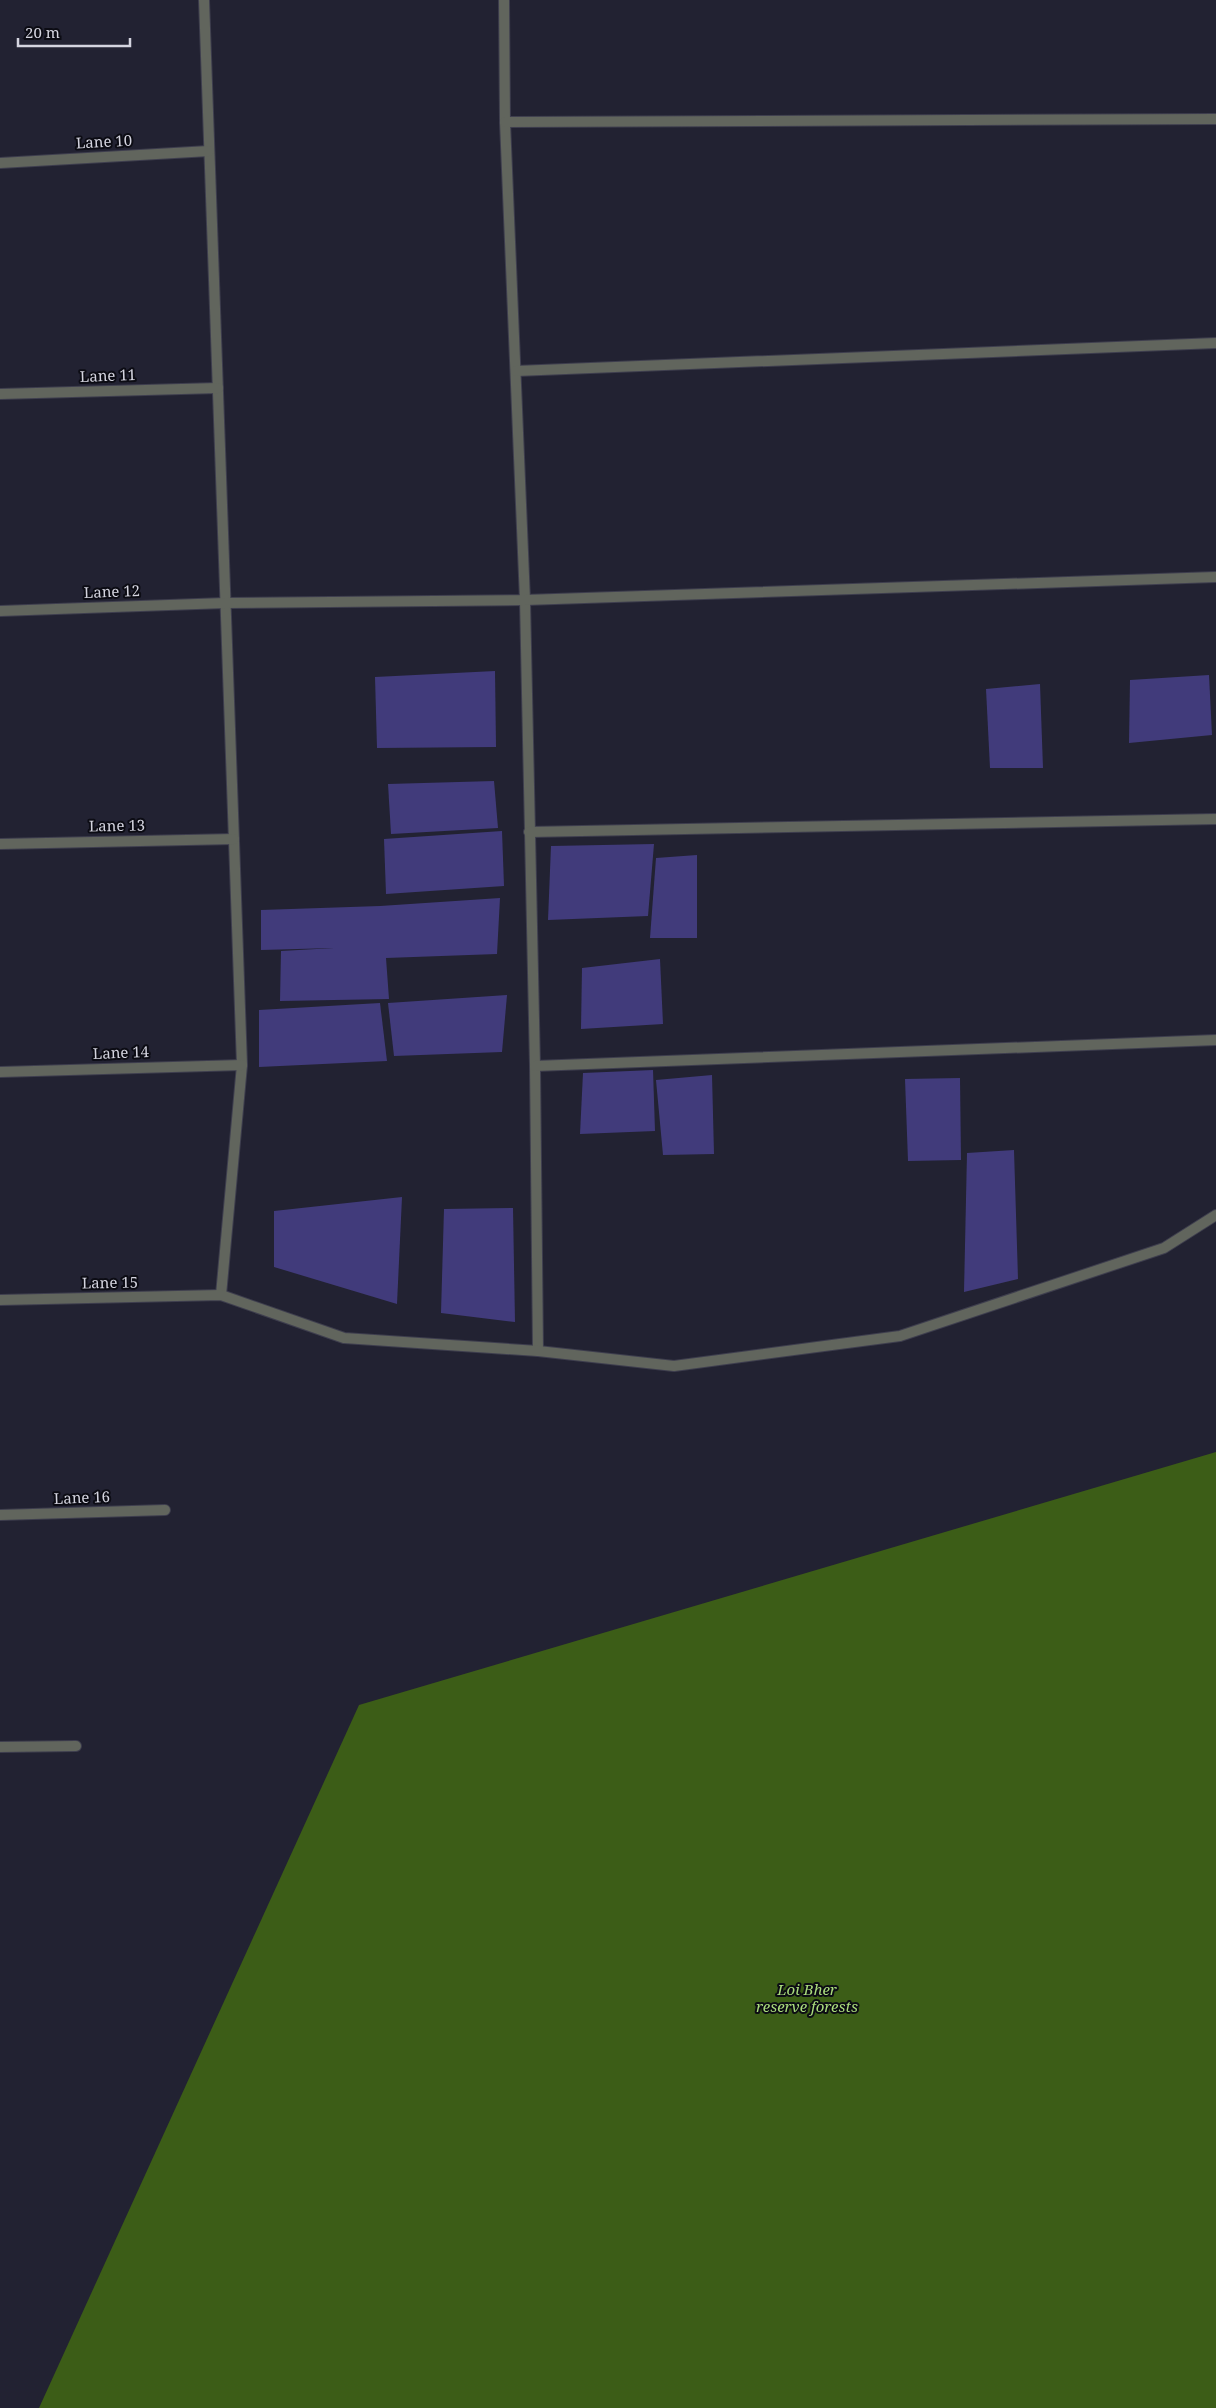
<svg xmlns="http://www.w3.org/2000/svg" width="1216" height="2408" font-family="'Noto Serif',serif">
<rect width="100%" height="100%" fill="#222232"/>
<path fill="#3c5d17" d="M1216,1452V2408H39L359,1705Z"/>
<g fill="#413b7b">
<path d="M495,671L496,747L377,748L375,677Z"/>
<path d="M1209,675L1212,735L1129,743L1130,680Z"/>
<path d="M1040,684L1043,768H990L986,689Z"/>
<path d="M494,781L498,828L391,834L388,784Z"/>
<path d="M502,831L504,886L386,894L384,839Z"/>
<path d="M654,844L648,916L548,920L551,846Z"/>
<path d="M697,855V938H650L656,858Z"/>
<path d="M500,898L497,954L386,958L389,999L280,1001L281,951L334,948L261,950V910L380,906Z"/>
<path d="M660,959L663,1024L581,1029L582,968Z"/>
<path d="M507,995L502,1052L394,1056L388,1003Z"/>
<path d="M380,1003L387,1061L259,1067V1010Z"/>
<path d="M653,1070L655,1131L580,1134L583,1073Z"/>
<path d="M712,1075L714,1154L663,1155L656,1080Z"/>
<path d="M960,1078L961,1160L908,1161L905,1079Z"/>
<path d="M1014,1150L1018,1279L964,1292L967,1153Z"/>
<path d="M402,1197L397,1304L274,1267V1211Z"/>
<path d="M513,1208L515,1322L441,1313L444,1209Z"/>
</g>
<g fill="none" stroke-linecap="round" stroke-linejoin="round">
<defs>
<g id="minor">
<path d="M204,0L242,1065L221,1295"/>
<path d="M504,0L505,122L525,600L535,1066L538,1351"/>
<path d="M505,122L1216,119"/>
<path d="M0,163L209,151"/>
<path d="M516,371L1216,343"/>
<path d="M0,394L218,388"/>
<path d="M0,611L225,603L525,600L1216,577"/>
<path d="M529,832L1216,819"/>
<path d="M0,844L234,839"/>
<path d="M535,1066L1216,1040"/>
<path d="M0,1072L242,1065"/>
<path d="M0,1300L221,1295L344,1338L538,1351L674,1366L900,1336L1164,1248L1216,1215"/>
<path d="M0,1515L165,1510"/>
<path d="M0,1747L76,1746"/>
</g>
</defs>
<use href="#minor" stroke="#3e3e4e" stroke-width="12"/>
<use href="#minor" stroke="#61655d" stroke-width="10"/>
</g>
<g text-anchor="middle" stroke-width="4" stroke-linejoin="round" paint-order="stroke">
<g font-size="15" fill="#d4d4df" stroke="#0c0c14">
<text transform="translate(104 142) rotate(-3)" y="5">Lane 10</text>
<text transform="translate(108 376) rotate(-2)" y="5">Lane 11</text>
<text transform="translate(112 592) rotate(-2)" y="5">Lane 12</text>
<text transform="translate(117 826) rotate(-1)" y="5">Lane 13</text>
<text transform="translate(121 1053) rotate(-2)" y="5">Lane 14</text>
<text transform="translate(110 1283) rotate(-1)" y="5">Lane 15</text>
<text transform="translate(82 1498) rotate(-2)" y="5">Lane 16</text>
</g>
<g font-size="15" font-style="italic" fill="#aadc7d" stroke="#0c0c14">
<text x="807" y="1995">Loi Bher<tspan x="807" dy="17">reserve forests</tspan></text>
</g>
</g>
<path d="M18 38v8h112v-8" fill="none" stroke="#d4d4df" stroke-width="2.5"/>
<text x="25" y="38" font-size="15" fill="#d4d4df" stroke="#0c0c14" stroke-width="4" paint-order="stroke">20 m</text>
</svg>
